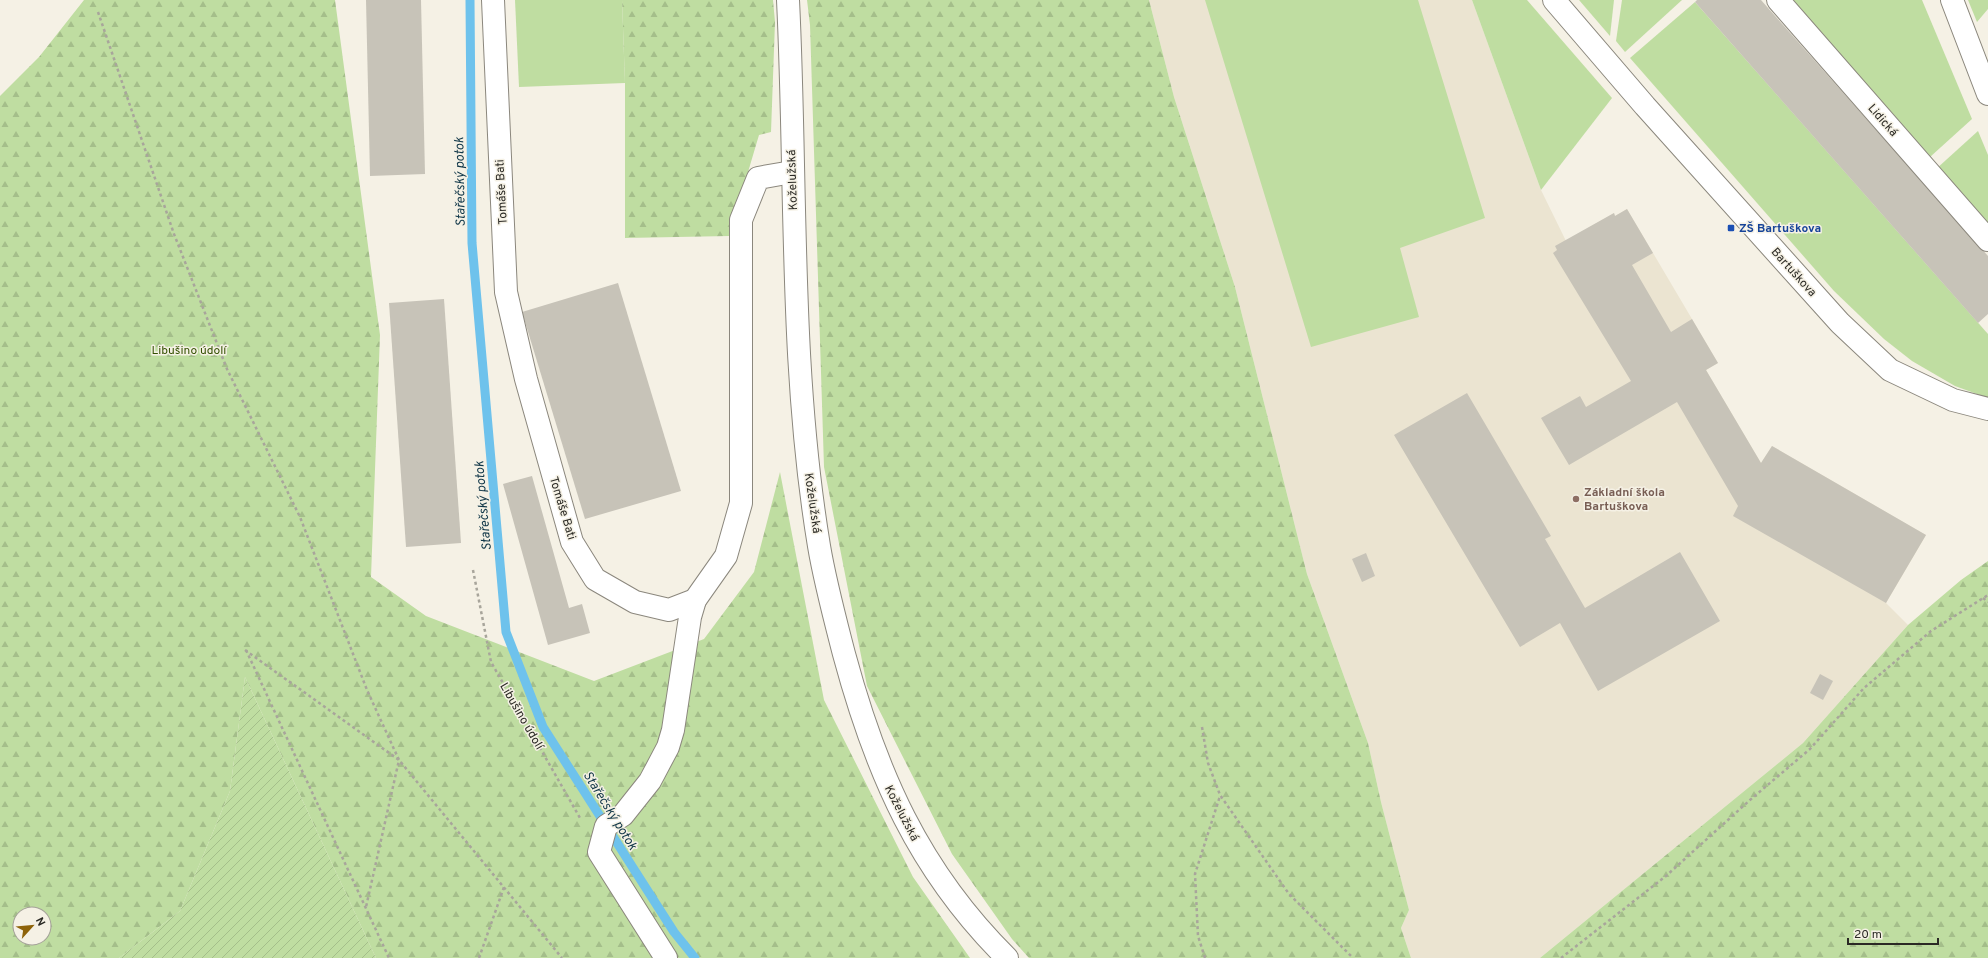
<svg xmlns="http://www.w3.org/2000/svg" width="1988" height="958" font-family="Overpass,sans-serif">
<defs>
<pattern id="forest-firs" width="22" height="20" patternUnits="userSpaceOnUse"><rect width="22" height="20" fill="#bfdda1"/><path d="M5 1l3.5 6h-7zM16 11l3.5 6h-7z" fill="#a4be8a"/></pattern>
<pattern id="garden-furrows" width="10" height="10" patternUnits="userSpaceOnUse"><rect width="10" height="10" fill="#bfdda1"/><path d="M-1 1l2-2M0 10L10 0M9 11l2-2" fill="none" stroke="#a4be8a"/></pattern>
</defs>
<rect width="100%" height="100%" fill="#f5f1e5"/>
<path fill="#ebe4d1" d="M1149,0H1472L1541,190L1566,241L1614,213L1615,216L1627,209L1718,363L1706,370L1761,463L1772,446L1926,535L1886,603L1908,625L1803,743L1540,958H1411L1401,928L1409,910L1381,802L1368,743L1307,574L1235,287L1174,97Z"/>
<g fill="#bfdda1">
<path d="M515,0H622L625,83L519,87Z"/>
<path d="M1205,0H1418L1485,218L1400,248L1419,317L1311,347Z"/>
<path d="M1472,0H1527L1612,98L1541,190Z"/>
<path d="M1579,0H1614L1610,36Z"/>
<path d="M1622,0H1682L1625,52L1616,41Z"/>
<path d="M1793,0H1922L1972,119L1930,157Z"/>
<path d="M1968,0H1988V9L1977,22Z"/>
<path d="M1695,2L1988,334V398L1955,386L1912,361L1884,339L1834,291L1630,58Z"/>
<path d="M1978,131L1988,155V231L1935,170Z"/>
</g>
<g fill="url(#forest-firs)" fill-rule="evenodd">
<path d="M84,0H335L380,335L371,577L426,616L594,681L704,639L754,572L780,472L824,700L913,877L970,958H376L245,677L230,791L180,911L119,958H0V96L39,57ZM20,914H44V938H20Z"/>
<path d="M622,0H773L775,22L771,132L759,135L729,236L625,238V83Z"/>
<path d="M807,0H1149L1174,97L1235,287L1307,574L1368,743L1381,802L1409,910L1401,928L1411,958H1029L1012,939L952,854L867,686L824,467L810,25Z"/>
<path d="M1988,561V958H1540L1803,743L1908,625L1961,580Z"/>
</g>
<path fill="url(#garden-furrows)" d="M245,677L376,958H119L180,911L230,791Z"/>
<g fill="none" stroke-linecap="round" stroke-linejoin="round">
<path stroke="#6ec2ec" stroke-width="9" d="M470,0L472,243L506,632L543,727L674,932L695,958"/>
</g>
<g fill="#c7c3b8">
<path d="M366,0H421L425,174L370,176Z"/>
<path d="M1697,0H1761L1988,256V314L1978,323L1695,2Z"/>
<path d="M1627,209L1653,253L1632,265L1671,332L1692,319L1718,363L1706,370L1761,463L1772,446L1926,535L1886,603L1733,516L1738,506L1677,402L1569,465L1541,418L1580,396L1586,407L1631,381L1553,253L1557,250L1555,246L1614,213L1615,216Z"/>
<path d="M618,283L681,491L585,519L522,312Z"/>
<path d="M444,299L461,543L406,547L389,303Z"/>
<path d="M1467,393L1551,536L1545,539L1585,608L1680,552L1720,621L1598,691L1560,623L1520,647L1394,435Z"/>
<path d="M532,476L569,608L582,604L590,633L548,645L503,484Z"/>
<path d="M1366,553L1375,576L1362,582L1352,559Z"/>
<path d="M1820,674L1833,681L1823,700L1810,693Z"/>
</g>
<g fill="none" stroke-linecap="round" stroke-linejoin="round">
<defs>
<g id="minor">
<path d="M493,0L506,292L526,379L572,542L595,579L635,602L669,610L695,600L726,556L741,503V220L758,178L792,172"/>
<path d="M1554,0L1645,106L1840,323L1890,370L1953,400L1988,409"/>
<path d="M1778,0L1988,240"/>
<path d="M1952,0L1988,94"/>
<path d="M666,958L599,852L606,826L623,815L650,781L668,747L673,730L690,617L695,600"/>
</g>
<path id="major" d="M788,0C797,182 789,365 819,546C825,582 835,619 844,654C876,773 919,871 1007,958"/>
</defs>
<use href="#minor" stroke="#8b877d" stroke-width="24"/>
<use href="#major" stroke="#8b877d" stroke-width="24"/>
<g stroke="#a8a59b" stroke-width="2.5" stroke-dasharray="3 3" stroke-linecap="butt">
<path d="M98,12L174,234L227,369L300,517L367,690L399,760L562,958"/>
<path d="M473,570L491,662L580,818"/>
<path d="M1983,598L1988,602"/>
<path d="M245,650L399,760L366,907"/>
<path d="M246,650L389,958"/>
<path d="M1202,727L1208,763L1220,795L1289,894L1353,958"/>
<path d="M479,958L504,887"/>
<path d="M1205,958L1198,936L1195,874L1220,796"/>
<path d="M1561,958L1666,876L1750,800L1810,749L1864,688L1931,631L1988,595"/>
</g>
<use href="#minor" stroke="#fff" stroke-width="22"/>
<use href="#major" stroke="#fff" stroke-width="22"/>
</g>
<rect fill="#1a4fb4" stroke="#f5f1e5" stroke-width="1.5" x="1727" y="224" width="8" height="8" rx="2"/>
<circle fill="#8d6e63" stroke="#f5f1e5" stroke-width="1.5" cx="1576" cy="499" r="4"/>
<g text-anchor="middle" stroke-width="3" stroke-linejoin="round" paint-order="stroke">
<g font-size="12" fill="#2b2a25" stroke="#f5f1e5">
<text transform="translate(1883 120) rotate(49)" y="4">Lidická</text>
<text transform="translate(792 180) rotate(-92)" y="4">Koželužská</text>
<text transform="translate(501 192) rotate(-93)" y="4">Tomáše Bati</text>
<text transform="translate(1794 272) rotate(48)" y="4">Bartuškova</text>
<text transform="translate(813 503) rotate(82)" y="4">Koželužská</text>
<text transform="translate(563 508) rotate(73)" y="4">Tomáše Bati</text>
<text transform="translate(522 716) rotate(60)" y="4">Libušino údolí</text>
<text transform="translate(902 813) rotate(63)" y="4">Koželužská</text>
</g>
<g font-size="12" font-weight="bold" fill="#164399" stroke="#f5f1e5" text-anchor="start">
<text x="1739" y="232">ZŠ Bartuškova</text>
</g>
<g font-size="12" fill="#345101" stroke="#f5f1e5">
<text x="189" y="354">Libušino údolí</text>
</g>
<g font-size="12" font-weight="bold" fill="#785e54" stroke="#f5f1e5" text-anchor="start">
<text x="1584" y="496">Základní škola<tspan x="1584" dy="14">Bartuškova</tspan></text>
</g>
<g font-size="13" font-style="italic" fill="#113748" stroke="#f5f1e5">
<text transform="translate(459 182) rotate(-91)" y="5">Stařečský potok</text>
<text transform="translate(482 506) rotate(-95)" y="5">Stařečský potok</text>
<text transform="translate(611 810) rotate(58)" y="5">Stařečský potok</text>
</g>
</g>
<g transform="translate(32 926) rotate(63)"><circle r="19" fill="#f5f1e5" stroke="#a4a198"/>
<path d="M0-3L7 15L0 10L-7 15Z" fill="#8e6309"/>
<text y="-6" font-size="11" font-weight="bold" text-anchor="middle" fill="#2b2a25">N</text>
</g>
<path d="M1848 938v6h90v-6" fill="none" stroke="#2b2a25" stroke-width="2"/>
<text x="1854" y="938" font-size="12" fill="#2b2a25" stroke="#f5f1e5" stroke-width="3" paint-order="stroke">20 m</text>
</svg>
